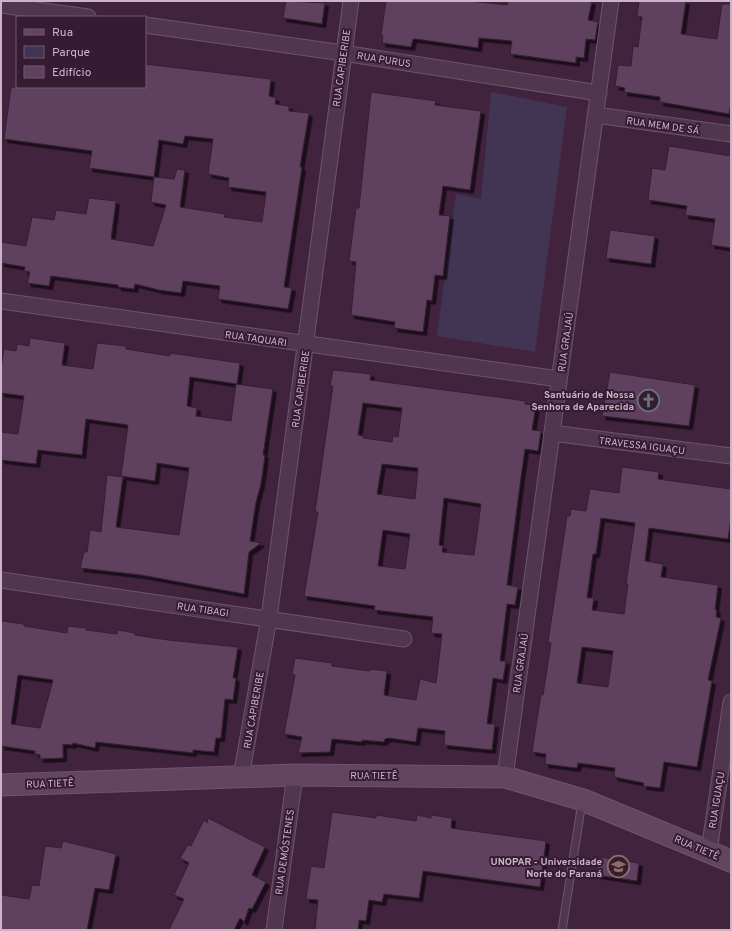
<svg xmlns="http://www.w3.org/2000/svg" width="732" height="931" font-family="Overpass,sans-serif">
<defs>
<filter id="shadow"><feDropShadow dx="3.5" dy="3.5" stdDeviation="0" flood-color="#0009"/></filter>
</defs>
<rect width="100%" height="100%" fill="#41233e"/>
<path fill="#423554" d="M491,92L567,107L535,352L437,336L456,194L481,199Z"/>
<g fill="#613f5e" stroke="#381e35" fill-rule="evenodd" filter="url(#shadow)">
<path d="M286,1L325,3L322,24L283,18Z"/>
<path d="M386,1H469L507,5L508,1H592L588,20L598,22L595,40L586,39L584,58L576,57V63L510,54L512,41L479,38L478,48L416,39H413L411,47L382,43L383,36L381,35Z"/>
<path d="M639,1H686L681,34L717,39L722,4H731V102L729,114L660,102V97L624,92L625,88L615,86L618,65L631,66L633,46L638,47L642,17L637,16Z"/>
<path d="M145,64L271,79L269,96L276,98L275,104L289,106V111L309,113L300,167H302L284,287L292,288L288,309L218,299L220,286L183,281L181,293L159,290L135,284L134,289L118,287V285L51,276L49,286L27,283L30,272L24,271L25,267L1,263V242L26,246L32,217L54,220L56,210L86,214L89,198L116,201L111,239L153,246L166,205L151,202L154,177L89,168L92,151L4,139L11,87H145ZM185,136L213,139L208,174L229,178L228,187L266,192L262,222L224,217L225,214L180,207L185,170L177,169L174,179L154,177L159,140L183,144Z"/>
<path d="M371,92L436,101L435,105L481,111L470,190L443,186L439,215L450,216L443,276L435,275L432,301L427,300L423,332L394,328L395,322L351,315L356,262L349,261L356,208H359Z"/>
<path d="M669,146L731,156V248L711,245L715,219L685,215L687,206L648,200L652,168L665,170Z"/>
<path d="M610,230L655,236L651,264L606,258Z"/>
<path d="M30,338L65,343L62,365L93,369L97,343L126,346V349L170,356V353L240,363L237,384L190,377L187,406L197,408L196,416L231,421L236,384L273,389L263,455H265L261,484L256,502L250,541L261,543L249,552L244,594L141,575L80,568L84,552H87L90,530L101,532L107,475L123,477L116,527L179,535L189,468L157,463L155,481L121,476L128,425L86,419L82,455L38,450L36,464L1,460V432L18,434L24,396L1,393V368L4,349L16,351L17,344L29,346Z"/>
<path d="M333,370L371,374L370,380L512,399L525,401V404L536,405L532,430L541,431L538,451L525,449L521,477L507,585L518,587L515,605L507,604L500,661H506L503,680L493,678L487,724H495L492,750L444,745L445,731L418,728L416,742L389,738L385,739L384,742L362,740V742L332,739L330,752L298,753L302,737L284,734L295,675L292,674L295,658L332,663V666L370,671V669L387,671L384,695L416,700L420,679L436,683L442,634L431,633L433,617L374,610L375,606L304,596L318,512H315L333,386H330ZM363,403L402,408L398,437L393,436L392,442L363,438V436L358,435ZM382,464L418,468L415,499L377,494ZM444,498L481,504L474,555L442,552L443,546L439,545ZM383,530L410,534L405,569L378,566Z"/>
<path d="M610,372L695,385L689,426L602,416Z"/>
<path d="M622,467L659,472L658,479L731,489V518L728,539L649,528L645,561L663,564L661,577L718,585L715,610H717L716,617L721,618L708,680L712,681L697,767L664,762L660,788L643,786L644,783L614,777L615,768L578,763L577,768L545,764L546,754L532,752L541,694L543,695L551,643L548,642L567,516H570L571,509L586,511L590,489L619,493ZM601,518L635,523L626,584H628L624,614L592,610L594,598H587L593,554H596ZM582,647L613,651L608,687L577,683Z"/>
<path d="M1,621L24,624V626L67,633L68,626L86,628V630L117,634L118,630L135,633V635L168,640L238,647L233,678H236L233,700L225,699L221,738H216L214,752L193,750V753L96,742L95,748L73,743L72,745L63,744V758L40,759V755L35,754V751L1,746ZM18,675L53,680L40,728L11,724Z"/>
<path d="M332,812L376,818V815L416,821L417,815L431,818V815L452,818L451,828L546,841L540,887L423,871L419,898L384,894L382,902L369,900L366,921L359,920L358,930H315L318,900L306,899L311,866L324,868Z"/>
<path d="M208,818L265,847L252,875L266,882L252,909L249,908L244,922L240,918L234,930H169L184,899L174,895L189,863L180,858L188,845L191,846L204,820L207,823Z"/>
<path d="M63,841L116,854L109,890L95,888L87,930H1V895L29,899L32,885L39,886L45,846L61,848Z"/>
<path d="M599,857L639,863L637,881L596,875Z"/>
</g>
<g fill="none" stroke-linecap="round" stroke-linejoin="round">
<defs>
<path id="lane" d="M562,930L582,802"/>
<g id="street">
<path d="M1,5L88,17"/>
<path d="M145,25L343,53L599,93"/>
<path d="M596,115L731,134"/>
<path d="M1,301L559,379"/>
<path d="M552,433L731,456"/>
<path d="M1,580L404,639"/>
<path d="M241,777L269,618L351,1"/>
<path d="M505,777L611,1"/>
<path d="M709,851L731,702"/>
<path d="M274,930L295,775"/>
</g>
<path id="secondary" d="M1,785L295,775L505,777L583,800L731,861"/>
</defs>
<use href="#lane" stroke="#6e556b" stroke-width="9"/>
<use href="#street" stroke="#6e556b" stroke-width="17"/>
<use href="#secondary" stroke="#6e556b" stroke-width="23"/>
<use href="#lane" stroke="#51374e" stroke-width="7"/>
<use href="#street" stroke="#51374e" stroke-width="15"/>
<use href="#secondary" stroke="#64455f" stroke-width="21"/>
</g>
<defs>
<symbol id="church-ring" viewBox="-11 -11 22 22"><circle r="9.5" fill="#361c33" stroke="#6b7280" stroke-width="1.5"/><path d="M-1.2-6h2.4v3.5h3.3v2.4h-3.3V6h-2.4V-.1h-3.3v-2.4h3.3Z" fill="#6b7280"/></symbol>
<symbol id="university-ring" viewBox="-11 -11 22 22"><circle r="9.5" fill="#361c33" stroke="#8d6e63" stroke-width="1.5"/><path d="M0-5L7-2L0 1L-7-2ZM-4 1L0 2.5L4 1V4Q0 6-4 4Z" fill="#8d6e63"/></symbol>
</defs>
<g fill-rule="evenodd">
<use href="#church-ring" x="636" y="388" width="25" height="25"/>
<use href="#university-ring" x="606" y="854" width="25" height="25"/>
</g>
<g text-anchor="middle" stroke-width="4" stroke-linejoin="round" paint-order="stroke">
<g font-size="10" fill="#cbb4c8" stroke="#361c33">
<text transform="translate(384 59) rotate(9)" y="4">RUA PURUS</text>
<text transform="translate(341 68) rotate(-82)" y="4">RUA CAPIBERIBE</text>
<text transform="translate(663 125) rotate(8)" y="4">RUA MEM DE SÁ</text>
<text transform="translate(256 338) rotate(8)" y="4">RUA TAQUARI</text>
<text transform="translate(565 342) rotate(-82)" y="4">RUA GRAJAÚ</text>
<text transform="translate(300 389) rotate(-82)" y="4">RUA CAPIBERIBE</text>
<text transform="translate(642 445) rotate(7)" y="4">TRAVESSA IGUAÇU</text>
<text transform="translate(203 609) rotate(8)" y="4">RUA TIBAGI</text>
<text transform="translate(520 663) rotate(-82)" y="4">RUA GRAJAÚ</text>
<text transform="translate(253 710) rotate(-80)" y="4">RUA CAPIBERIBE</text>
<text x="374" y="779">RUA TIETÊ</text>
<text transform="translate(50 783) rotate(-2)" y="4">RUA TIETÊ</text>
<text transform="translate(716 800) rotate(-81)" y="4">RUA IGUAÇU</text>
<text transform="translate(697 847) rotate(23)" y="4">RUA TIETÊ</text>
<text transform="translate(284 852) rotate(-82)" y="4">RUA DEMÓSTENES</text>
</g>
<g font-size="10" font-weight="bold" fill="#cbb4c8" stroke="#361c33" text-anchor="end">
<text x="634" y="398">Santuário de Nossa<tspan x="634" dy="12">Senhora de Aparecida</tspan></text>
<text x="602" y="865">UNOPAR - Universidade<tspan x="602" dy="12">Norte do Paraná</tspan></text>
</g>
</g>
<rect width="732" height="931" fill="none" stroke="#cbb4c8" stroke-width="4"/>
<rect x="16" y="16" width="130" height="72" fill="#361c33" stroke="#72596f"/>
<rect x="24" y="29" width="20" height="6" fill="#64455f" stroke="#72596f"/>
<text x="52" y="36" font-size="12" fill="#cbb4c8">Rua</text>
<rect x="24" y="46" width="20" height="12" fill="#423554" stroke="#72596f"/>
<text x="52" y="56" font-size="12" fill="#cbb4c8">Parque</text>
<rect x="24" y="66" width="20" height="12" fill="#613f5e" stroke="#72596f"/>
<text x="52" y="76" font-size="12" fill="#cbb4c8">Edifício</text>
</svg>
